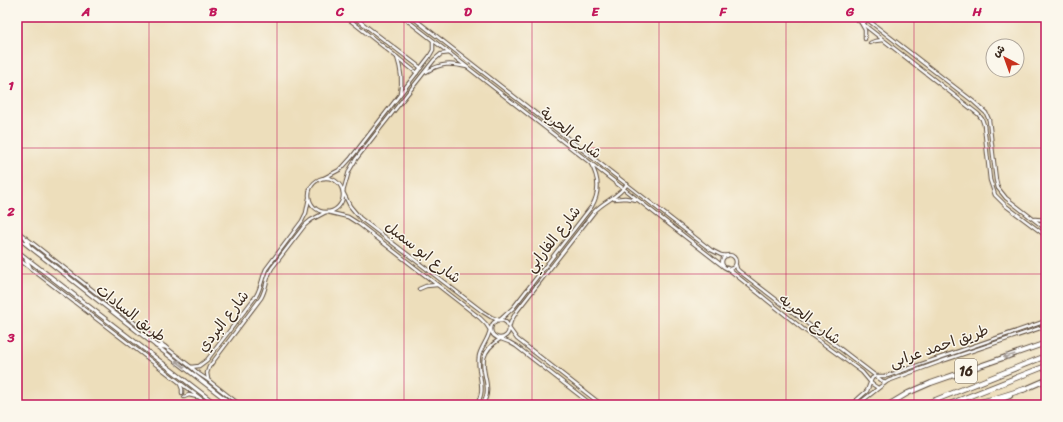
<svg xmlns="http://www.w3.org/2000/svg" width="1063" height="422" font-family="Sriracha,'Playpen Sans Arabic',sans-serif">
<rect width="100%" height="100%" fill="#fbf7ec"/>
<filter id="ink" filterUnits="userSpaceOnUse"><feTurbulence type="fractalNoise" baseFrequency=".025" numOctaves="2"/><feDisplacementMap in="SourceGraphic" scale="8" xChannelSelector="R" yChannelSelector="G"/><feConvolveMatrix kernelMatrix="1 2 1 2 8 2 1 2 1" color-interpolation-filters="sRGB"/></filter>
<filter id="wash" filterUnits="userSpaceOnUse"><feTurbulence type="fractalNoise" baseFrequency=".012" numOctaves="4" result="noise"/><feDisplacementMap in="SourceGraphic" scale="16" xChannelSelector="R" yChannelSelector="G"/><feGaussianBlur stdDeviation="0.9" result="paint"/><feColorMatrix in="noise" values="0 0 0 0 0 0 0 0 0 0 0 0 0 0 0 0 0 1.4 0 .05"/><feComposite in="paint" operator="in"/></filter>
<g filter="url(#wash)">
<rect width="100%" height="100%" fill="#eddebb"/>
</g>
<g filter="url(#ink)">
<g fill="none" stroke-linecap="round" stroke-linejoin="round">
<defs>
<g id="tertiary">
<path d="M346,17L417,73"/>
<path d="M354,17L421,68"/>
<path d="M403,17L724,267"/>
<path d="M412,17L711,250L721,255L727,256"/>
<path d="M854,17L978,114L982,119L984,125L990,180L995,195L1006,206L1046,236"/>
<path d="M864,17L974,102L986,113L989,120L996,180L998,188L1006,198L1046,229"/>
<path d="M865,39V30L861,23L865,22V18"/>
<path d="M870,43L875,41L883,40"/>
<path d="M397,57C401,69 403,80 400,93"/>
<path d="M426,72C441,63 451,63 467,67"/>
<path d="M324,178L341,169L351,158L429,57L433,50V41"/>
<circle cx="326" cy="195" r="17"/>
<path d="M343,192L350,206L360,218L483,312L491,317L499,320"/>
<path d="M343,192L349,171L356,159L434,60L441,54L450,53"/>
<path d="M614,199L625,198L637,200"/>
<path d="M327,212L348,217L359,224L480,318L486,324L490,330"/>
<path d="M1035,219L1046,220"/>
<path d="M17,231L191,367L199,374L208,380L240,405"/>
<circle cx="729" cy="262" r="7"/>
<path d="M17,258L209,405"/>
<path d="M736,265L737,269L739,271L885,383"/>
<path d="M727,268L803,329L862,372L872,384L878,388"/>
<path d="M419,289L426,286L437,285"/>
<circle cx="500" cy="329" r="9"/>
<path d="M500,320L513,308L592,206C600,192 599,178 591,164"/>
<path d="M509,328L511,321L517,311L594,212C605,200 618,198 627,184"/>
<path d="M509,328L517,339L602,405"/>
<path d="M501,339L509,342L516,346L592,405"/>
<path d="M191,367L199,366L207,360L256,296C261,288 262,278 266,269L302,221L306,213L309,198"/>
<path d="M208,379L207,373L209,367L261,298C267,288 266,277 272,268L305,225L311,220L326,212"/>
<path d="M180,384L182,389V393"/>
<path d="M184,397L189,395L197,397"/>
<path d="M476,405C488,389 476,374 479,356C481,347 488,340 490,330"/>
<path d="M482,405C499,382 465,361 500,339"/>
<path d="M851,405L867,391L872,378L876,376H887L1046,321"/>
<path d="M857,405L885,383L888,381L945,360L1046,326"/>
</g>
<g id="secondary">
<path d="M17,237L150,341L233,405"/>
<path d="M26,239L29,246"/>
<path d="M17,251L217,405"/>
<path d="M26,260L30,267"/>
<path d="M146,332L150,341"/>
<path d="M156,346L165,347"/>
</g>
<g id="trunk">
<path d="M1023,390L1046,380"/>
<path d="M888,405L908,393L931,383L1046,343"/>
<path d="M988,405L1010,396"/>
</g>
<g id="motorway">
<path d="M923,405L1046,356"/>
<path d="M947,405L1046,366"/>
<path d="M968,405L993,399L1025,389"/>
</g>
</defs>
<use href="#tertiary" stroke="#564536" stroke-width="4.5"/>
<use href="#secondary" stroke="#564536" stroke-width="5"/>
<use href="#trunk" stroke="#564536" stroke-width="6"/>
<use href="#motorway" stroke="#564536" stroke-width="6"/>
<use href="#tertiary" stroke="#fff" stroke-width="2.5"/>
<use href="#secondary" stroke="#fff" stroke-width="3"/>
<use href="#trunk" stroke="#fff" stroke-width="4"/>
<use href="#motorway" stroke="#fff" stroke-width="4.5"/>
</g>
<defs><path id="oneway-shaft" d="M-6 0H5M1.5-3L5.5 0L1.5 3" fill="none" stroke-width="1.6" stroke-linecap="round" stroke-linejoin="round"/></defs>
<g stroke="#a79f9a">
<use href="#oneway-shaft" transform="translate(1009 356) rotate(162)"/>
<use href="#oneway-shaft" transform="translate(180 364) rotate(-142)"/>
</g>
</g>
<path fill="none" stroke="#c2185b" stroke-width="1" stroke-opacity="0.55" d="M149,17V405M277,17V405M404,17V405M532,17V405M659,17V405M786,17V405M914,17V405M17,148H1046M17,274H1046"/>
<g text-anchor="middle" stroke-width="3" stroke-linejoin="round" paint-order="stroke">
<rect fill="#fbf7ec" stroke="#75685c" stroke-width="1" x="955" y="359" width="22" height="24" rx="3"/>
<g font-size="14" font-weight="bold" fill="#3b2a1e">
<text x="966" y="376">16</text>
</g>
<g font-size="15" fill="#3b2a1e" stroke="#fbf7ec">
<text transform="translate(571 133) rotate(38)" y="5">شارع الحرية</text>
<text transform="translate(553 239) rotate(-52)" y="5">شارع الفارابي</text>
<text transform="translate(423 252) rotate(38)" y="5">شارع ابو سمبل</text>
<text transform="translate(131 313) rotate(38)" y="5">طريق السادات</text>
<text transform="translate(810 319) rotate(37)" y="5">شارع الحريه</text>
<text transform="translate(223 321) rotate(-52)" y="5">شارع البردي</text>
<text transform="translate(939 346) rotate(-19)" y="5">طريق احمد عرابى</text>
</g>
</g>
<rect width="1063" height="422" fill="none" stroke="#fbf7ec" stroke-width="44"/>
<g transform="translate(1005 58) rotate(319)"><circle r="19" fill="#fbf7ec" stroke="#aea59a"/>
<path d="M0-3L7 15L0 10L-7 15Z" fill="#c8321e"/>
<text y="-6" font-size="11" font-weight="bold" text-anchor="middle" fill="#3b2a1e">ش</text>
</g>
<rect x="22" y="22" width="1019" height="378" fill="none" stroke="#c2185b" stroke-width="1.5"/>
<g font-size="13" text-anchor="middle" font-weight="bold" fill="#c2185b">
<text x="86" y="16">A</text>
<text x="213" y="16">B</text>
<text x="340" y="16">C</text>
<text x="468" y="16">D</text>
<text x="595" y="16">E</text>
<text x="723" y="16">F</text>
<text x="850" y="16">G</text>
<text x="977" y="16">H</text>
<text x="11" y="90">1</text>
<text x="11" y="216">2</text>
<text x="11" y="342">3</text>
</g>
</svg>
